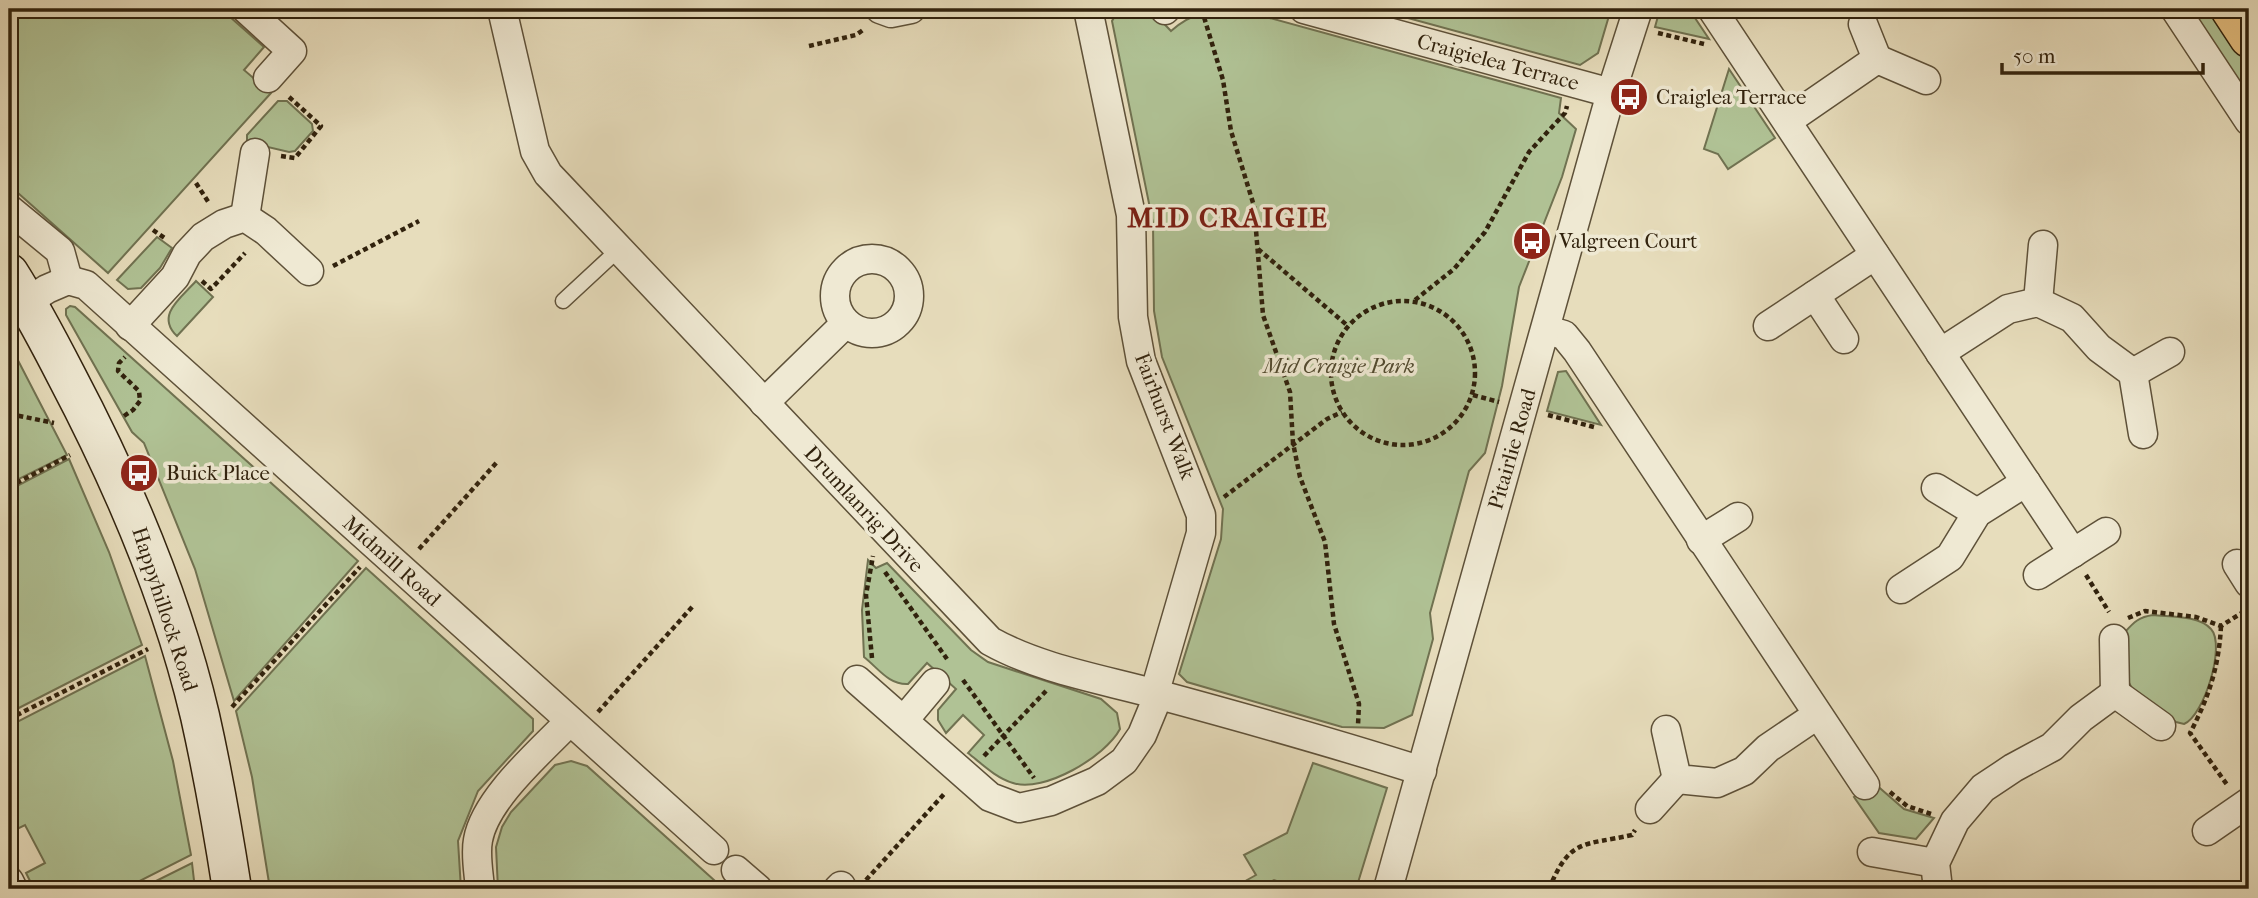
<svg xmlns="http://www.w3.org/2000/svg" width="2258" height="898" font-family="'IM FELL French Canon',serif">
<rect width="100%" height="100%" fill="#e7ddbc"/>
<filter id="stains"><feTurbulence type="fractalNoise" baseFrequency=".00286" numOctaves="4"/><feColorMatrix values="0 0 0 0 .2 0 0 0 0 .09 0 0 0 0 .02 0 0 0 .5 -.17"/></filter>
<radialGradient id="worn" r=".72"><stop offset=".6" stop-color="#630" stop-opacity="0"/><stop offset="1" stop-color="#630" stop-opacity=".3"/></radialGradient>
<g fill="#b0c295" stroke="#707251" stroke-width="2">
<path d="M9,9H221L264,47L244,70L271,93L108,273L9,185Z"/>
<path d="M1119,9H1150L1171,31C1191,13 1211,9 1237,9L1561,98L1559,113L1576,129L1562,177L1519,287L1502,386L1485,453L1469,471L1430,613L1433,639L1412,715L1384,728L1342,727L1187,682L1179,674L1221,539L1223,509L1162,357L1154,311L1153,223L1112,21Z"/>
<path d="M1375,9H1611L1598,53L1580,65Z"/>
<path d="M1660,9H1689L1709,39L1655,27Z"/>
<path d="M2191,9H2213L2249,64V97Z"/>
<path d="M1729,69L1775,138L1728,169L1718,154L1704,149Z"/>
<path d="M278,101H287L312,124L313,131L295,151L289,152L247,142V135Z"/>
<path d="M157,237L172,248L160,268L141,288L128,289L117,280Z"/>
<path d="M196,281L213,297L177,336C155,315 181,298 196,281Z"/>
<path d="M70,306L75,307L358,561L234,701L195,569L144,443L132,432L66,315V309Z"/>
<path d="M9,343L67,455L13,482L9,480Z"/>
<path d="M1566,371L1601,425L1547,411L1558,372Z"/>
<path d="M69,459L109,552L142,645L9,713V490Z"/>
<path d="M868,560L876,568L887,563L971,650L988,662L1101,699L1117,713L1120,729C1105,757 1044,793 1013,783C996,778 982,764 968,753L984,735L963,715L946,733L938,720V710L956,689L927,663L908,684C889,685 879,669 864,657L862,610Z"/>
<path d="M366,568L533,719V731L478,791L458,841L461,889H270L252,777L236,711Z"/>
<path d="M2153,615C2170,617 2199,615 2211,629C2226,645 2204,716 2184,724L2176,722L2133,690L2128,681L2125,632C2134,622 2139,617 2153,615Z"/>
<path d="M145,656L173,761L191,855L124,889H34L26,873L45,863L25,825L9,833V726Z"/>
<path d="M571,761L587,766L724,889H498L496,847L502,827L511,812L555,765Z"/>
<path d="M1313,763L1387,788L1356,889H1301L1274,880L1257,889H1231L1256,875L1244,855L1287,833Z"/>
<path d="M1874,783L1904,809L1934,818L1916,839L1879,833L1854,797Z"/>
<path d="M192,863L195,889H140Z"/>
</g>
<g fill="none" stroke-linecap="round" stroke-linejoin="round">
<defs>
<path id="lane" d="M563,301L619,249"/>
<g id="street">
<path d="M246,9L292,51L268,78"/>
<path d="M502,9L535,151L548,174L990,641C1040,669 1101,679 1156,694C1245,718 1334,743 1422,771"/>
<path d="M880,9L891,13L911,9"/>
<path d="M1304,9L1611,93"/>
<path d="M1712,9L2073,553"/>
<path d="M2175,9L2249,121"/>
<path d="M1165,10L1166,9"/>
<path d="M1863,24L1877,59"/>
<path d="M1787,121L1877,59L1926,80"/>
<path d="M9,209L60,251L68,280"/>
<path d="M245,217L255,153"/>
<circle cx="872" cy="296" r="37"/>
<path d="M1815,295L1844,339"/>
<path d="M27,302L47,289L68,280L86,285L714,850"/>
<path d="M2038,302L2043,245"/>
<path d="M130,326L175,277L187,254L203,237L224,224L245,217L266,231L309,271"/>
<path d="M1768,326L1875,255"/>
<path d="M1547,330L1564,335L1577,351L1865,785"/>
<path d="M1940,353L2008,309L2038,302L2072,318L2099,348L2133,373L2143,434"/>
<path d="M2133,373L2170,352"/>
<path d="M764,403L846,323"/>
<path d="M1936,488L1977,513"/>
<path d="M1701,540L1738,517"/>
<path d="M2237,564L2249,583"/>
<path d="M2038,575L2106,532"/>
<path d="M1901,589L1950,557L1977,513L2026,482"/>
<path d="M2114,639L2115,693"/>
<path d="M857,680L990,797L1019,808L1051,801L1097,781L1124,761L1142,735L1154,706L1158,681L1201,533V515L1141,361L1133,317L1131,215L1088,9"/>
<path d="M904,720L935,683"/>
<path d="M1666,730L1677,779L1717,783L1744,771L1768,748L1817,715"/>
<path d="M1650,809L1677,779"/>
<path d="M2207,831L2249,802"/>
<path d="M1872,852L1935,863"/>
<path d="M736,870L758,889"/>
<path d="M9,881L13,889"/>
<path d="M480,889C479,874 475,855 478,840C485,799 541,751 570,721"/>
<path d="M838,889L841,886"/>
<path d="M1388,889L1611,93L1638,9"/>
<path d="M1938,889L1935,863L1955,821L1983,788L2013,768L2052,747L2081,718L2115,693L2161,726"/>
</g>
<path id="secondary" d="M9,273C30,306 48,340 66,375C123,483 172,597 200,716C213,774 223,831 232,889"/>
<path id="highway" d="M2230,9L2249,38"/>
</defs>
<use href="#lane" stroke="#5e5139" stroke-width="17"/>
<use href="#street" stroke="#5e5139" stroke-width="31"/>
<use href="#secondary" stroke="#31220d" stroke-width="41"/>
<use href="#highway" stroke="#31220d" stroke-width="41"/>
<g stroke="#31220d" stroke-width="4.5" stroke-dasharray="5 3.5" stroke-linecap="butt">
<path d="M1204,9V17L1223,80L1231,131L1254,206L1263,315L1290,392L1293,443L1300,477L1325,542L1334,624L1359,704L1358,725"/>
<path d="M1658,33L1704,44"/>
<path d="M809,46L856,35L863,30"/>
<path d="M281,156L295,158L321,126L288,96"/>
<path d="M196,183L209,203"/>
<path d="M153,230L166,239"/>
<path d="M1258,249L1348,326"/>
<path d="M333,266L419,221"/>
<path d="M202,281L211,289L245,253"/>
<path d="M1415,300L1454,269L1485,232L1529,152L1565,113L1567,106"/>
<circle cx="1403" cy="373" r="72"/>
<path d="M1473,395L1499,402"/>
<path d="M10,414L54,423"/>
<path d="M1548,415L1594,427"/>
<path d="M124,416L133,410L140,401L139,391L118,371L119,363L125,357"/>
<path d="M9,487L70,455"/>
<path d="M1224,497L1327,419L1342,412"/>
<path d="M419,549L498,461"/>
<path d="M885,572L947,659"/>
<path d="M2086,575L2109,612"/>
<path d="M2128,618L2145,611L2196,617L2221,626L2248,609"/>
<path d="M2221,626C2219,666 2209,697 2190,733L2228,786"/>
<path d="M872,658L866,595L873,556"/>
<path d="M963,680L1034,778"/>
<path d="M232,707L360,567"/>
<path d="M598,712L693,606"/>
<path d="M9,719L148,649"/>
<path d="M984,756L1046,691"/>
<path d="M1890,792L1907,806L1931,814"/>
<path d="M866,880L945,793"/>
<path d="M1549,889C1570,838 1582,846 1632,835L1635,830"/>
</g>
<use href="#lane" stroke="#efe9d3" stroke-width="14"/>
<use href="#street" stroke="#efe9d3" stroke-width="28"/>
<use href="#secondary" stroke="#efe9d3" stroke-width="38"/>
<use href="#highway" stroke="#e4be7e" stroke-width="38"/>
</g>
<defs>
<symbol id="bus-disc" viewBox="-11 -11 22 22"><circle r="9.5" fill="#8f2418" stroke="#efe9d3"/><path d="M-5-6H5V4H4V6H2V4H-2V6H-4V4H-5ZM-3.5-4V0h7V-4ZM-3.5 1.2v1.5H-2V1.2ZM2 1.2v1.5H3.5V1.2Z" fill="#fff"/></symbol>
</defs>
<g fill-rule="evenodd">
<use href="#bus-disc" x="1607" y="75" width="44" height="44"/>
<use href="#bus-disc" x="1510" y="219" width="44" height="44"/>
<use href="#bus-disc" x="117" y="451" width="44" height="44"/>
</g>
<g text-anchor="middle" stroke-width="7" stroke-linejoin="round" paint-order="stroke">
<g font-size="21" fill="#31220d" stroke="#efe9d3">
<text transform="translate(1498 62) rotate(15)" y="7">Craigielea Terrace</text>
<text transform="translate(1165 416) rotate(69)" y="7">Fairhurst Walk</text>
<text transform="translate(1512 449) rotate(-74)" y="7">Pitairlie Road</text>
<text transform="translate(864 509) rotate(47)" y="7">Drumlanrig Drive</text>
<text transform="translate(392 561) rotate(42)" y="7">Midmill Road</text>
<text transform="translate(165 609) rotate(72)" y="7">Happyhillock Road</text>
</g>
<g font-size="21" fill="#31220d" stroke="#efe9d3" text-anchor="start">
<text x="1656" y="104">Craiglea Terrace</text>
<text x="1559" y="248">Valgreen Court</text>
<text x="166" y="480">Buick Place</text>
</g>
<g font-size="21" font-style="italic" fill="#514a2f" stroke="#efe9d3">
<text x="1339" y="373">Mid Craigie Park</text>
</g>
<g font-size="28" font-weight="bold" letter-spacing="2" fill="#7a1f14" stroke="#efe9d3">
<text x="1228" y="227">MID CRAIGIE</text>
</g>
</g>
<rect width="2258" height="898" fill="none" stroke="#e7ddbc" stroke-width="35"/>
<rect x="10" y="10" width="2237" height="877" fill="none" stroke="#31220d" stroke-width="3.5"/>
<rect x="18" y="18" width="2223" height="863" fill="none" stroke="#31220d" stroke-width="2"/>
<path d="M2002 63v10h201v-10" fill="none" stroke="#31220d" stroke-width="3.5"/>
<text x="2013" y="63" font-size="21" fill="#31220d" stroke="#efe9d3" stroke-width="5" paint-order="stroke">50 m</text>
<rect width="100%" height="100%" filter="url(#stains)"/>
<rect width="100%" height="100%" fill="url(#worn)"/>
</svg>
